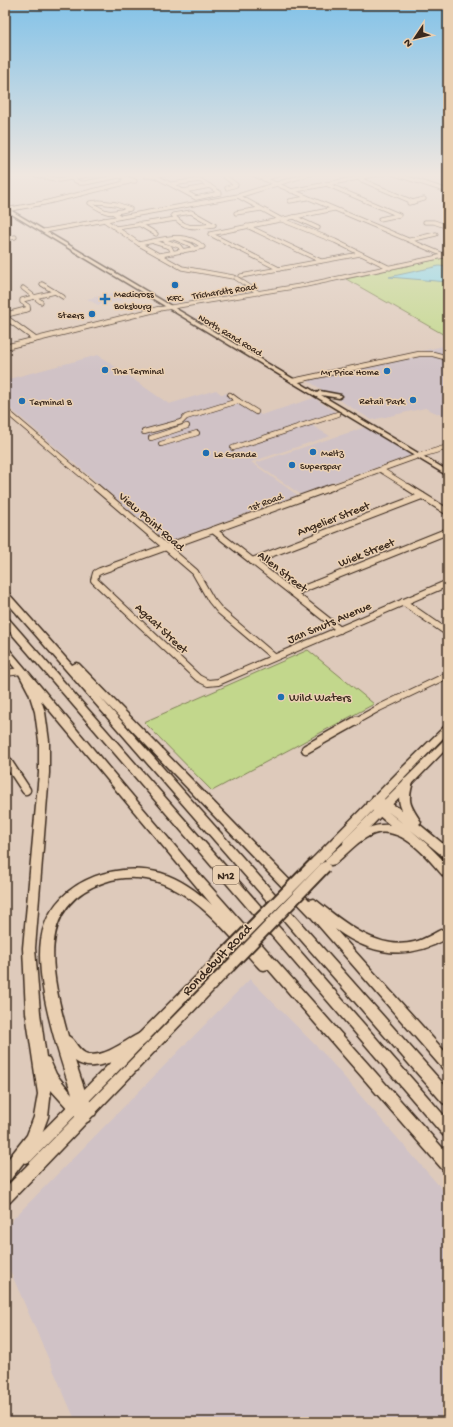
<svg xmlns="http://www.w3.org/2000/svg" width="453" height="1427" font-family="'Gochi Hand',sans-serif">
<rect width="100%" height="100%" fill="#decabb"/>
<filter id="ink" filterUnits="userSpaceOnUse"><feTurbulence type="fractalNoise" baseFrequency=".025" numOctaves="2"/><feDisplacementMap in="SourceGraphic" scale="8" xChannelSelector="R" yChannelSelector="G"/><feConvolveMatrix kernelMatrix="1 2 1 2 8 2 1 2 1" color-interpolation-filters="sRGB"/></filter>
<g filter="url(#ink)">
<g fill="#d0c2c6">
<path d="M112,293L123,300L98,305L87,299Z"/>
<path d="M448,345V418L425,408L372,420L303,378Z"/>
<path d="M98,355L169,404L216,390L221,394L229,393L261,415L314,398L340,415L311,425L330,436L251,462L297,495L170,541L165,540L5,404V380Z"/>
<path d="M366,427L412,455L300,494L255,463Z"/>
<path d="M250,979L325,1055L448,1196V1422H76L5,1259V1230L13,1219Z"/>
</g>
<g fill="#c2d78c" stroke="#7e8055">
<path d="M443,258L448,260V337L346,279Z"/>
<path d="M308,650L374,704L212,791L144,722Z"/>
</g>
<path fill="#8ad8e7" stroke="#6a9297" d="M439,266L448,267V282L389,277Z"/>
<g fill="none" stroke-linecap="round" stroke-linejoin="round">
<defs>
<g id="minor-far3">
<path d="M46,173L36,175L59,180L100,173"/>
<path d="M176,173H190"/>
<path d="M220,173L236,185L227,188"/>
<path d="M250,173L446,256"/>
<path d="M392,173L448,191"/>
<path d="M437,173L448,176"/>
<path d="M152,174L155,176H146Z"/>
<path d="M155,175L175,173"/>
<path d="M155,176L196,198L220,193L200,180L172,184"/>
<path d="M71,178L80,183H85L119,176L125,177"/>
<path d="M128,178L135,181H123Z"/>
<path d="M357,178L413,202"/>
<path d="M264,179L283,173"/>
<path d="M326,184L399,215L380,219"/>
<path d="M184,191L210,186"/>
<path d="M291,191L384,173"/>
<path d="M238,196L282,220L335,241L390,268"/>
<path d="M290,201L307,198"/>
<path d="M99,202L116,204L130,209C109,214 108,215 90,203Z"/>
<path d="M409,203L424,199"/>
<path d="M5,210L44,203L129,182"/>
<path d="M191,212L214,225C197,227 185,231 173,215Z"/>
<path d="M114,213L120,217"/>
<path d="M236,213L261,209"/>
<path d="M294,217L318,228"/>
<path d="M104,220L139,244L182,268L233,277"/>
<path d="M425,222H434L448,227"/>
<path d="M139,224L156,234"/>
<path d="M247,226L321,261"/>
<path d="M116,228L176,219"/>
<path d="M44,231L238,196L312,173"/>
<path d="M174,238L191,245L194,249"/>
<path d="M5,239L15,237"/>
<path d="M410,240L436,234"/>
<path d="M165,241L179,246L183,251"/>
<path d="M154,242L170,247L173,253"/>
<path d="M139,244C161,240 185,230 203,247L160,255"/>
<path d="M279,269L210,234L334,209"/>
<path d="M241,276L360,254"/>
<path d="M236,278L259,293"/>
<path d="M42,284L63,297"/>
<path d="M23,288L41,302"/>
<path d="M26,310L28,309V306L22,302V300L55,292"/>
<path d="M153,310L306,285L448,255"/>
</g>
<g id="minor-far2">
<path d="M5,315L28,309"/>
<path d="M5,317L35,339"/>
<path d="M5,334V336"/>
<path d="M5,347L159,309"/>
<path d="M293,381L419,354H433L448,358"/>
<path d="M230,395L238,401"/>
<path d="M5,410L97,488"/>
<path d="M144,432L181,422L186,417L238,401L256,412"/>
<path d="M151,438L187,426"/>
<path d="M161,444L197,433"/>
<path d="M233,448L338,414"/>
<path d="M381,470L410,488"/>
<path d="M329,488L418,456L448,447"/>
</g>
<g id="minor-far1">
<path d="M96,487L195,572L211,600L220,611L274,657"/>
<path d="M332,487L100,571L96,573L94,580L198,678L208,683L218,682L448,583"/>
<path d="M408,487L448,512"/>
<path d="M213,530L340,630"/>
<path d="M252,561L422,496"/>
<path d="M293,593L448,531"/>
<path d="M403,602L448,633"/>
<path d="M5,673L22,671"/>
<path d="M354,722L379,708L448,675"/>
</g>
<g id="minor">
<path d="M306,749L356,721"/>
<path d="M5,758L26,790"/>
</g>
<g id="major">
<path d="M5,207L317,393L320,391L341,395L342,396L339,398L321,395L448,471V476L5,210Z"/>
<path d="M448,725V733L320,865L316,866L312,865L311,862L312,859L403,767L445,726Z"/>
<path d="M448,738V747L352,846H344L343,843L344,840L445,739Z"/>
<path d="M216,958L220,960L222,963L220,966L31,1161L26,1163L21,1161L19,1157L21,1153L212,960Z"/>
<path d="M229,962L233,964L235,967L233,970L10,1202L5,1204V1188L225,964Z"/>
</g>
<g id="highway">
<path d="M5,592L8,593L72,665L76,663L79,664L309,900L313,899L317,901C343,922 378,951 414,942C427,939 436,931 448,927V938C408,961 372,956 335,929L448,1055V1071L443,1069L311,917L100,697L448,1089V1105L443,1103L5,600Z"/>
<path d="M5,617L8,618L448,1120V1137L443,1135L5,626Z"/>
<path d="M5,647L8,648L185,858L448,1154V1172L443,1170L268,969L264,970L260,969C233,940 206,904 170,887C150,877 126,875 105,882C32,905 53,980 68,1036C75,1039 77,1049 85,1053C103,1061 127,1038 143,1032L148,1034L150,1038C144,1050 107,1066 94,1066C88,1067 80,1065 75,1061L87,1097L97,1110L95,1115L91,1116L89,1121L84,1123L79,1121L51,1090L48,1117L38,1144L10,1180L5,1182V1163L27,1135L34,1117L38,1094L26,1013L23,948L39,773V741L35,712L29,693L18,672L5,656ZM41,700L212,905C197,891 180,879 161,873C111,860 49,884 41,940C35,983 58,1053 72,1094L56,1074L49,1058L46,1057L40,1013L35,948L49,773V741L45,712Z"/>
<path d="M408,778L412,779L413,782C407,803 410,804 421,822L419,824L448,848V858L444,857L395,817L387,811C409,828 430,845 448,866V878L444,877C428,858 402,825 374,834C359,839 347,854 335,864L331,865L327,864L325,861L327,858C346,842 363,823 390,825L366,805L367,802H373L372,799L373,796L377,795L402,810C397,800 399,789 404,779Z"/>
</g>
</defs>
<use href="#minor-far3" stroke="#3b2a1e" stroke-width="5"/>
<use href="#minor-far2" stroke="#3b2a1e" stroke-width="6"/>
<use href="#minor-far1" stroke="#3b2a1e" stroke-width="8"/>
<use href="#minor" stroke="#3b2a1e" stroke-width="11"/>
<use href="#major" stroke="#3b2a1e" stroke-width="3"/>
<use href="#highway" stroke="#3b2a1e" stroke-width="3"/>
<use href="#minor-far3" stroke="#ead0b2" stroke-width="3.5"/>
<use href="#minor-far2" stroke="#ead0b2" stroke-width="4.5"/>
<use href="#minor-far1" stroke="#ead0b2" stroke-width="6"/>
<use href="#minor" stroke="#ead0b2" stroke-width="8"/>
<use href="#major" fill="#ead0b2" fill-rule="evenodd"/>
<use href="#highway" fill="#ead0b2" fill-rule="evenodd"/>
<defs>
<g id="major-bridge">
<path d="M216,963L316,862"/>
<path d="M229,967L325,867"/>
</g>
</defs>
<use href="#major-bridge" stroke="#3b2a1e" stroke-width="14" stroke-linecap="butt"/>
<use href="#major-bridge" stroke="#ead0b2" stroke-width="10"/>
</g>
</g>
<linearGradient id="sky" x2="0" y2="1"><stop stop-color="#82c2e8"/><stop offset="0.47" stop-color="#f0e7e0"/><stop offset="1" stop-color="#f0e7e0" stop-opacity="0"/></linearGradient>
<rect width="453" height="372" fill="url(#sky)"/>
<g fill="#1f6fb2" stroke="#ead0b2" stroke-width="1.5">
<circle cx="175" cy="285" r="4"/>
<path d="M103 293h4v4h4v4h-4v4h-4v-4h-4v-4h4z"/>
<circle cx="92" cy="314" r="4"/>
<circle cx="105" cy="370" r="4"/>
<circle cx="387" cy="371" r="4"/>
<circle cx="413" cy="400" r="4"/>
<circle cx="22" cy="401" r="4"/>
<circle cx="313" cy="452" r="4"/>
<circle cx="206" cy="453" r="4"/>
<circle cx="292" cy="465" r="4"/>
<circle cx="281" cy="697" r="4"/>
</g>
<g text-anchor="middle" stroke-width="3" stroke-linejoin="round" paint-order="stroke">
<g font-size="10" fill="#3b2a1e" stroke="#ead0b2">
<text transform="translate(224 290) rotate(-9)" y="4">Trichardts Road</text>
<text transform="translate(231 334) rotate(31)" y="4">North Rand Road</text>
<text transform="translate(265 501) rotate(-20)" y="4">1st Road</text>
</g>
<g font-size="10" fill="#3b2a1e" stroke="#ead0b2" text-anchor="start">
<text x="114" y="297">Medicross<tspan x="114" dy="12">Boksburg</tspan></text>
<text x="175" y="301" text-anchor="middle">KFC</text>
<text x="84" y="318" text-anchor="end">Steers</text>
<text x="113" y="374">The Terminal</text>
<text x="379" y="375" text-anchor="end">Mr Price Home</text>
<text x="405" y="404" text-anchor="end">Retail Park</text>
<text x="30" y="405">Terminal B</text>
<text x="321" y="456">Meltz</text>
<text x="214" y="457">Le Grande</text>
<text x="300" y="469">Superspar</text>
</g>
<rect fill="#ead0b2" stroke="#705c4a" stroke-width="1" x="213" y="866" width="26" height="18" rx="3"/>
<g font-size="11" font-weight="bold" fill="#3b2a1e">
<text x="226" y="879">N12</text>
</g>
<g font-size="12" fill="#3b2a1e" stroke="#ead0b2">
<text transform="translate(333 518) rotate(-21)" y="4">Angelier Street</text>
<text transform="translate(152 521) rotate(41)" y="4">View Point Road</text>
<text transform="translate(366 552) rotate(-22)" y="4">Wiek Street</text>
<text transform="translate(283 571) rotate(38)" y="4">Allen Street</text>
<text transform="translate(329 622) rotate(-23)" y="4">Jan Smuts Avenue</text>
<text transform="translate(162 628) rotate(43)" y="4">Agaat Street</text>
</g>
<g font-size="12" fill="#3b2a1e" stroke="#ead0b2" text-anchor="start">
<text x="289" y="701">Wild Waters</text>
</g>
<g font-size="14" fill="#3b2a1e" stroke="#ead0b2">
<text transform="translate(216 959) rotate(-46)" y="5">Rondebult Road</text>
</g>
</g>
<rect width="453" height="1427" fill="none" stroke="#ead0b2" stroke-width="20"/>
<rect x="10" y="10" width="433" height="1407" fill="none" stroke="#3b2a1e" stroke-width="1.5" filter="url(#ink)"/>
<g transform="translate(415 38) rotate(235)" stroke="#ead0b2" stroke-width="3" paint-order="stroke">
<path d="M0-3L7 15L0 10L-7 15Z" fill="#3b2a1e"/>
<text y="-6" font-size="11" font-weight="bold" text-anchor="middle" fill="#3b2a1e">N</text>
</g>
</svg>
